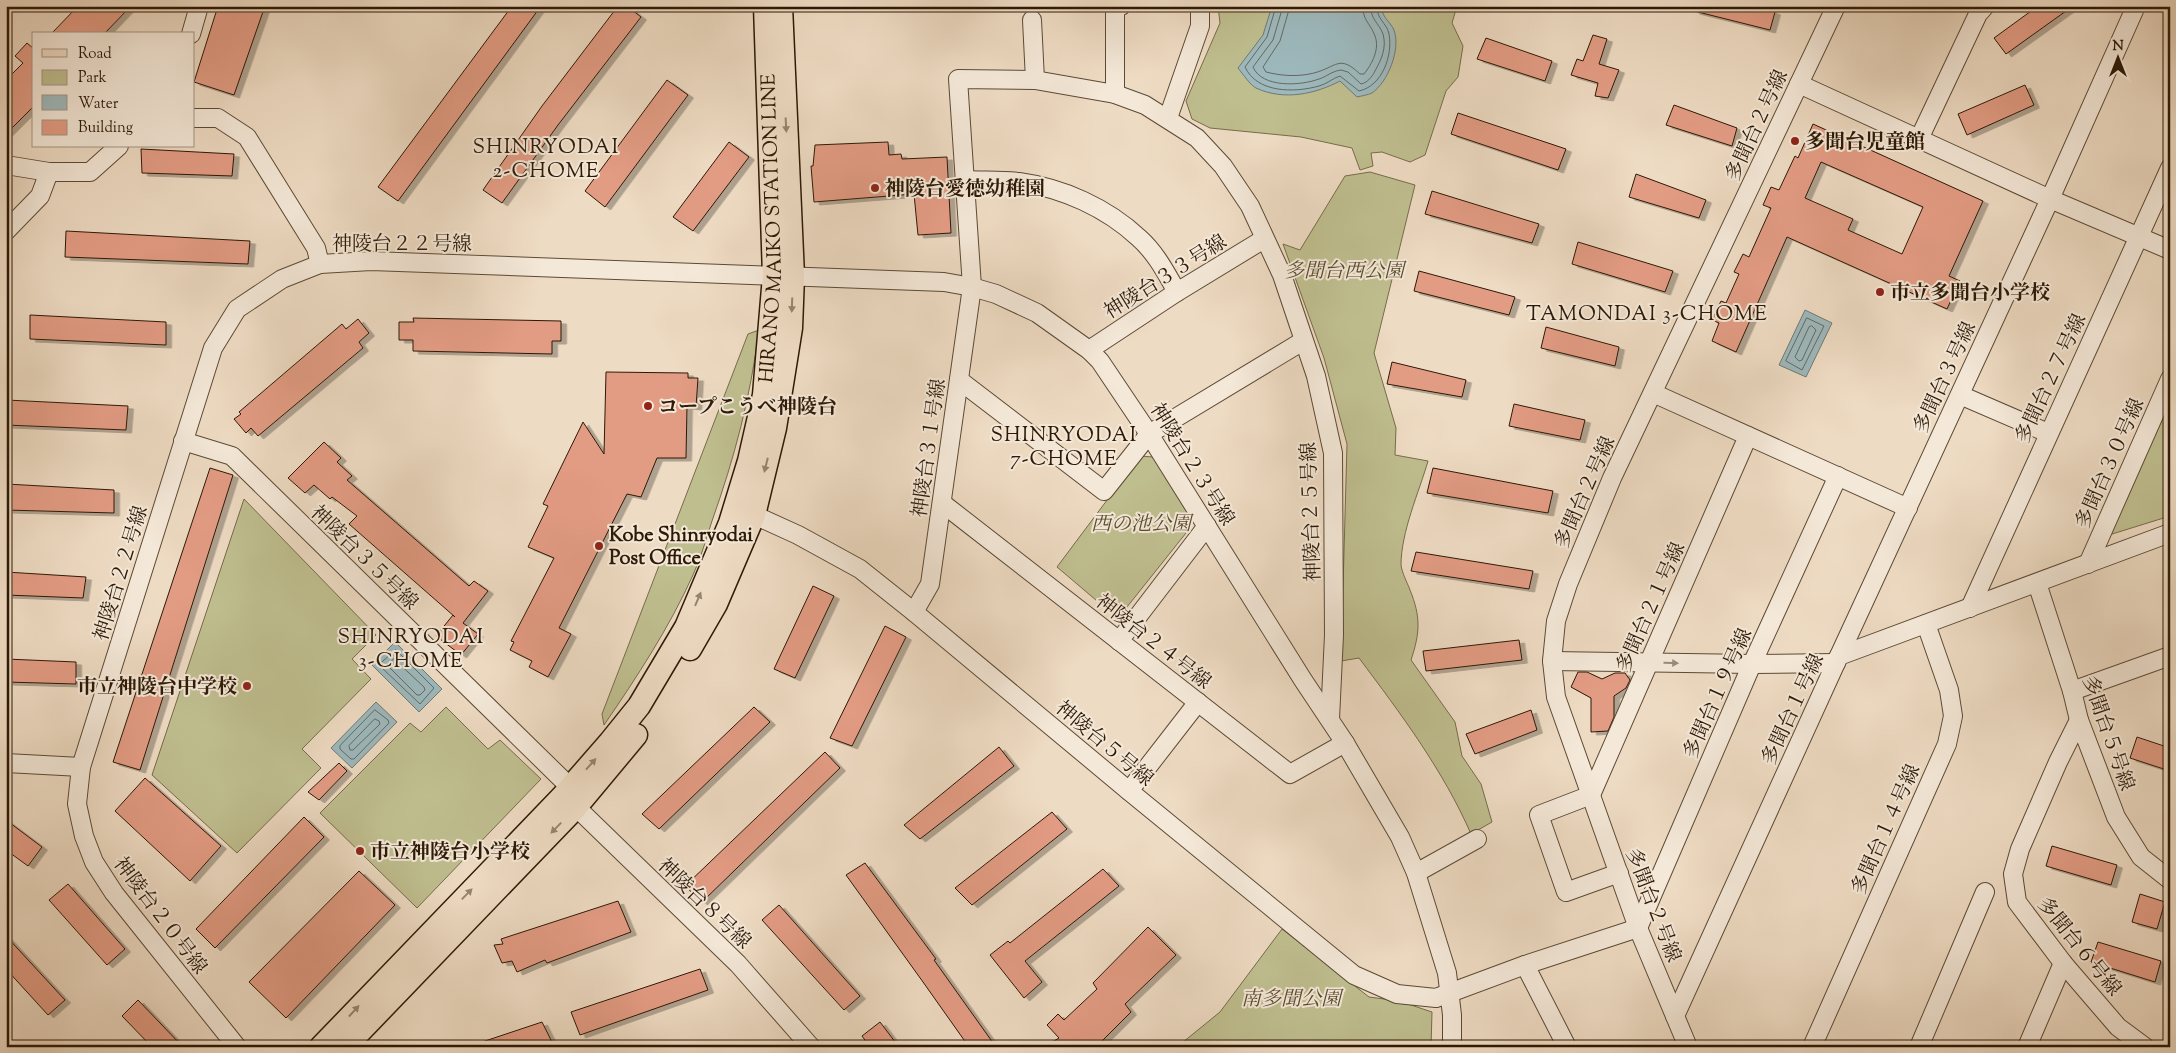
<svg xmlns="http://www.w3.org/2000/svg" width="2176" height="1053" font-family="'Sorts Mill Goudy','Noto Serif JP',serif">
<defs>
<filter id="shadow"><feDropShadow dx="5.5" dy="3" stdDeviation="0" flood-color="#0004"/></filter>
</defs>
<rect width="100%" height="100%" fill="#eedbc3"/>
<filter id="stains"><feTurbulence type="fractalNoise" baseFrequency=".004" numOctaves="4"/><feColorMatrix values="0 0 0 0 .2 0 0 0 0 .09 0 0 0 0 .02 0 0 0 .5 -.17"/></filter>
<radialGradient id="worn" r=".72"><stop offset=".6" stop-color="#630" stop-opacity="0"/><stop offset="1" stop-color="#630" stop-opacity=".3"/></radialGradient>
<g fill="#bfbe8f" stroke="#766c4a">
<path d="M1218,6H1457L1452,23L1463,46L1458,77L1446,91L1425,155L1410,162L1382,152L1371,153L1373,166L1360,170L1352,148L1301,137L1210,128L1192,119L1186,101L1220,23Z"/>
<path d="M1370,172L1415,185L1374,353L1396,428L1395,455L1428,461C1419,492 1401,532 1401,565C1402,573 1407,582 1410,590C1421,617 1420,633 1411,660L1455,722L1462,756L1481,784L1492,822L1471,834C1443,770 1401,714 1359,658L1341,661L1347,444L1324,358L1283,244L1300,250L1345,176Z"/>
<path d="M759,330C750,399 735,456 712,521C706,539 701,558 693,575C669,628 637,677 604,725L602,714L748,334Z"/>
<path d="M2170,395V516L2109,535Z"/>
<path d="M1140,456L1153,457L1189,515L1190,528L1123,612H1110L1057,567Z"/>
<path d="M244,499L376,635L352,659L371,679L302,749L321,768L237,853L152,775Z"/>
<path d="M446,707L488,749L500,740L541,779L417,908L320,813L410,723L421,732Z"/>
<path d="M1282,929L1369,997L1399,1001L1432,1012L1431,1047H1177L1220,1012Z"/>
</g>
<g fill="#9db9bd" stroke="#707974">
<path d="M1272,6H1382C1381,17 1390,21 1394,30C1401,49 1388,82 1372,93C1368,95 1361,96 1357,97L1340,81C1315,94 1284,101 1256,88C1250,85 1243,74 1238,68L1263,35Z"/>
<path d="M1805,310L1832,323L1806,377L1779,365Z"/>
<path d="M395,642L442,689L419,712L372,665Z"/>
<path d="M376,702L397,722L352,768L331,748Z"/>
</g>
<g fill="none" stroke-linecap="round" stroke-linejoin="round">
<g stroke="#646962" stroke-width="1">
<path d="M1276,6L1267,37L1245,67C1257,93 1294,93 1319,86C1327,84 1333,78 1340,76L1359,91C1382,86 1393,56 1389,34C1387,23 1376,19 1377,6"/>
<path d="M1283,6L1273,40L1253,67C1262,88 1300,86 1319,79C1326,77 1332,71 1341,70L1348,72L1361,84C1367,83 1372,77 1375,71C1381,60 1387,48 1383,34C1379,23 1370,19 1371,6"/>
<path d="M1290,6L1280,41L1263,67L1266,72C1282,76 1298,77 1314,73C1337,67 1339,54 1360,74H1364C1372,64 1380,49 1375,36C1371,24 1362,20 1363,6"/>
<path d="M1807,318L1824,326L1802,370L1786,361Z"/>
<path d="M1812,326L1816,330L1802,360L1799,361L1795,357L1809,327Z"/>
<path d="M396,650L434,688L420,704L380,666L381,663Z"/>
<path d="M394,659L424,687L425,690L420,695H417L389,667V664Z"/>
<path d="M375,710L388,720L389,723L354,759H351L340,749V746Z"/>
<path d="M375,719L379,721L380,724L353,750H350L349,746Z"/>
</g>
</g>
<g fill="#e39c84" stroke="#2c1906" fill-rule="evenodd" filter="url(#shadow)">
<path d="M78,6H131L104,34H51Z"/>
<path d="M218,6H265L234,95L194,82Z"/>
<path d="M512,6H541L398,201L378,187Z"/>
<path d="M618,6H627L641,17L558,125L502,203L483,190L542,106Z"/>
<path d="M1695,6H1759L1775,12L1770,30L1694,11Z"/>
<path d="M2038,6H2073L2006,54L1994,38Z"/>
<path d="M1593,35L1607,39L1599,64L1619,70L1608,98L1595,96L1598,83L1571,75L1577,59L1583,61Z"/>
<path d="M1486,38L1552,61L1545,81L1477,59Z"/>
<path d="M27,43L34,49V106L6,134V80L23,63L15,56Z"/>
<path d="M667,80L688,95L605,207L585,191Z"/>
<path d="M2025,85L2034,105L1967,135L1958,114Z"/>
<path d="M1674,105L1737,128L1732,146L1666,125Z"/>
<path d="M1458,113L1566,149L1558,170L1451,134Z"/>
<path d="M1813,124L1983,201L1949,276L1960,281L1947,309L1787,237L1736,352L1712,341L1719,323L1712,320L1721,301L1726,303L1739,274L1734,272L1743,254L1749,257L1771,208L1763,205L1771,187L1779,190L1795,156L1798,158ZM1821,162L1923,207L1902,254L1848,230L1853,219L1805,198Z"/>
<path d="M729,142L749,157L693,231L673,217Z"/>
<path d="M888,142L889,155L901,154L902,159L947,157L951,233L918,235L914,194L814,202L811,166H813L815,145Z"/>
<path d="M141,149L234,154L232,176L142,173Z"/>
<path d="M1636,174L1706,200L1699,218L1629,197Z"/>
<path d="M1432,191L1539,224L1532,243L1425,214Z"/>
<path d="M66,231L250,241L248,264L65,257Z"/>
<path d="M1578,242L1673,271L1665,292L1572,264Z"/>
<path d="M1419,271L1515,297L1509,315L1414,291Z"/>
<path d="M30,315L166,322V345L30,339Z"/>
<path d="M413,318L561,321V341H552V354L413,351V340H399V322H414Z"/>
<path d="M358,319L369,333L359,342L363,348L258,436L251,428L246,433L234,419L241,414L239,412L342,324L346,329Z"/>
<path d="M1546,327L1619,347L1615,366L1541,348Z"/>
<path d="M1392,362L1466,380L1462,397L1387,384Z"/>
<path d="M606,372L688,373V378H698L696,407L687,406L686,458H657L641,497L627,494L559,628L571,634L548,677L529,667L532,661L510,650L514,642L511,641L554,558L528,547L548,506L543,504L583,422L604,454Z"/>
<path d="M6,400L128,406L126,430L6,425Z"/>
<path d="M1514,404L1585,420L1580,440L1509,426Z"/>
<path d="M324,442L341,458L337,462L352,476L347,480L469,586L474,581L488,591L463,623L478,634L461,655L436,636L453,615L455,617L349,524L357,516L332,497L330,499L314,485L305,493L288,478Z"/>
<path d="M210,468L233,475L140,770L113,762Z"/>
<path d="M1433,468L1553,491L1548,513L1427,493Z"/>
<path d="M6,484L114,490V513L6,510Z"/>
<path d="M1416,552L1533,571L1529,589L1411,571Z"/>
<path d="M6,572L86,577L83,598L6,595Z"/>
<path d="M813,586L834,596L795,678L774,669Z"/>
<path d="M885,626L906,637L852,746L830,738Z"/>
<path d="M1519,640L1522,660L1426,671L1423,651Z"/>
<path d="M6,659L76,662V684L6,682Z"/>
<path d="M1578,672H1587L1602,679L1615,673H1625L1630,680L1626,688L1614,696V717L1608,731L1591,732V698L1571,687Z"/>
<path d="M754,707L770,722L659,829L642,814Z"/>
<path d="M1531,710L1537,730L1475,754L1466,734Z"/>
<path d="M2137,737L2170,748V771L2130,758Z"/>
<path d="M999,747L1014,766L920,839L904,825Z"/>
<path d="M825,752L840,768L702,902L685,886Z"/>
<path d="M339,763L347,771L319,800L308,792Z"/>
<path d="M145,778L221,846L190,881L115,811Z"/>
<path d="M1052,812L1067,829L972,905L955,888Z"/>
<path d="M304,817L324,837L215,948L196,929Z"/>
<path d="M6,820L42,847L28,866L6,850Z"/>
<path d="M2052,846L2117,865L2111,885L2046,866Z"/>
<path d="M865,863L936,959L934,960L996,1047H969L923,982L846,875Z"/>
<path d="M1103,869L1119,886L1025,961L1042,982L1024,998L990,955L1008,941L1010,943Z"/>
<path d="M359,871L395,905L286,1018L249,982Z"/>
<path d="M68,884L125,949L107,965L49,900Z"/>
<path d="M2140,894L2165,902L2157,929L2132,922Z"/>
<path d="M618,901L631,932L547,963L545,960L517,972L512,961L502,963L494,945L503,944L501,939Z"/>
<path d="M779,905L860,996L844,1010L762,920Z"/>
<path d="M1148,927L1176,955L1125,1004L1131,1012L1096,1047H1044L1059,1038L1047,1025L1058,1014L1064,1020L1097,989L1093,983Z"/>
<path d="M6,936L65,1000L48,1015L6,969Z"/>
<path d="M2098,942L2161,961L2155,982L2091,962Z"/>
<path d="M700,969L708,990L580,1035L571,1012Z"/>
<path d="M138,1000L183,1047H152L122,1016Z"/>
<path d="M542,1022L552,1042L539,1047H477L476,1044Z"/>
<path d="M880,1022L899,1047H870L862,1036Z"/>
</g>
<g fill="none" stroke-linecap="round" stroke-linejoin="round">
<defs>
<g id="minor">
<path d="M1032,20L1035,80"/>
<path d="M191,34L199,6"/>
<path d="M1799,84L2050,199L2170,250"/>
<path d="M1115,94V8L1121,6"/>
<path d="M194,118H218L247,137L316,248L320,264"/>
<path d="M1168,118L1200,26V6"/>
<path d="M1919,139L1978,14L1985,6"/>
<path d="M6,165L49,172"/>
<path d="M965,180C983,181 1001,180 1019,182C1063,188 1107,208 1139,238C1156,253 1166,273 1177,292"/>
<path d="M6,231L40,196L49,172H90L119,146"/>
<path d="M1089,350L1177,292L1264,239"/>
<path d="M959,380L1104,491L1149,434L1303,341"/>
<path d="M1653,393L1908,508"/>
<path d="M1960,395L2048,433"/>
<path d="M183,441L232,456L570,787"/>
<path d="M942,503L1290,774L1345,743"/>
<path d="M742,512L754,515L798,535L860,569L914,612L1129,791L1354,975L1397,994L1436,998L1525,965"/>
<path d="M2088,564L2170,379"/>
<path d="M2037,583L2072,691L2079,720L2116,817L2141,857L2170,880"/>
<path d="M1970,608L2170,168"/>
<path d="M914,612L930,584L972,287L958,79L1035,80L1115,94L1145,105L1197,138L1223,166L1250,206L1282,275L1316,376L1333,453L1334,635L1330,719"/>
<path d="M1119,641L1207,526"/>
<path d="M1839,656L2050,199L2136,6"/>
<path d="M1552,661L1752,664L1836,663"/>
<path d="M2072,691L2170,656"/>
<path d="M2079,720L2058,762L2020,849L2013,874L2017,902L2063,963L2118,1027L2145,1047"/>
<path d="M6,763L81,767"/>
<path d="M1129,791L1198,702"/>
<path d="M566,800L576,807L738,964L811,1047"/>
<path d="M1416,873L1477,839"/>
<path d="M1619,873L1566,892L1539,815L1591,795L1748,436"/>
<path d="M1675,1016L1839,656L2170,533"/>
<path d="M237,1047L114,893L94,862L84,836L77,804L81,767L213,348L237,309L282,279L320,264L371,261L944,282L972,287L996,294L1037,313L1089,350L1100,361L1149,434L1303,680L1345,743L1400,837L1416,873L1447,973L1452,1015V1047"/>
<path d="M1567,1047L1525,965L1638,928L1752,664L1838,476"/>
<path d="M1688,1047L1638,928L1556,697L1552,661L1556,621L1568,584L1612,478L1836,6"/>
<path d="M1812,1047L1947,744L1953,716L1949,690L1926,624"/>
<path d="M1919,1047L1985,892"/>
<path d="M2027,1047L2063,963"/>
</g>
<g id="major">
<path d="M690,649L716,604L754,515L775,428L791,328L793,276L781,6"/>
<path id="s1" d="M321,1047L562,797L610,742L639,706L686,627L730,523L749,461L764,395L774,276L765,6"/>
<path d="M345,1047L576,807L636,735"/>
</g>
</defs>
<use href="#minor" stroke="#5c4a35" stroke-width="20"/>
<use href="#major" stroke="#2c1906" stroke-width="25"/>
<use href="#minor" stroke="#f4e8d8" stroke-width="18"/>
<use href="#major" stroke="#eedbc3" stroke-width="22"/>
</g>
<defs><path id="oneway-solid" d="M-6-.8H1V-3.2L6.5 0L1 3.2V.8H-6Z" transform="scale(1.25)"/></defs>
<g fill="#97846e">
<use href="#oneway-solid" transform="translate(786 125) rotate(87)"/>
<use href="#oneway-solid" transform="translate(792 305) rotate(92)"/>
<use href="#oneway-solid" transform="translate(766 465) rotate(104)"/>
<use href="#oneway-solid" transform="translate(698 599) rotate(-67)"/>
<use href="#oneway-solid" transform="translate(591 764) rotate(-48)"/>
<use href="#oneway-solid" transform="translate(556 828) rotate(134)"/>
<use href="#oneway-solid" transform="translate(467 894) rotate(-46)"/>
<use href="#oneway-solid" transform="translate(354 1011) rotate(-47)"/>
</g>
<use fill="#9a8b7a" href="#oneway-solid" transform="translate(1671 663) rotate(1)"/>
<g fill="#8f2418" stroke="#f4e8d8" stroke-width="2">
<circle cx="1795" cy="141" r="5"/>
<circle cx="875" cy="188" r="5"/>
<circle cx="1880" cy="292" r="5"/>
<circle cx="648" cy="406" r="5"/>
<circle cx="599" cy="546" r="5"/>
<circle cx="247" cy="686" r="5"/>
<circle cx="360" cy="851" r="5"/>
</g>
<g text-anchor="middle" stroke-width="4" stroke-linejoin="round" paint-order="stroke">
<g font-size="20" fill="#2c1906" stroke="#f4e8d8">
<text transform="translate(1756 125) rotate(-65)" y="7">多聞台２号線</text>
<text dy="7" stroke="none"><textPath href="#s1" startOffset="971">HIRANO MAIKO STATION LINE</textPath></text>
<text x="402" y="250">神陵台２２号線</text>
<text transform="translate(1165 276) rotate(-32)" y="7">神陵台３３号線</text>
<text transform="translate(1944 377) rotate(-65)" y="7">多聞台３号線</text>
<text transform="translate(2050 378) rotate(-65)" y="7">多聞台２７号線</text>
<text transform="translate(928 448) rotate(-82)" y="7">神陵台３１号線</text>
<text transform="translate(2109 463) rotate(-66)" y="7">多聞台３０号線</text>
<text transform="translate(1193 464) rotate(58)" y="7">神陵台２３号線</text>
<text transform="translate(1584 492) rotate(-66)" y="7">多聞台２号線</text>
<text transform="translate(1310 512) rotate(-92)" y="7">神陵台２５号線</text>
<text transform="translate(365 557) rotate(44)" y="7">神陵台３５号線</text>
<text transform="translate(120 573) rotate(-73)" y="7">神陵台２２号線</text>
<text transform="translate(1650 607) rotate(-66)" y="7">多聞台２１号線</text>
<text transform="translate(1154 641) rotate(38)" y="7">神陵台２４号線</text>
<text transform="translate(1717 693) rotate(-66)" y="7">多聞台１９号線</text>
<text transform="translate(1792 709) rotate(-65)" y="7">多聞台１号線</text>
<text transform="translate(2109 733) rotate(71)" y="7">多聞台５号線</text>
<text transform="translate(1105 743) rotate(40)" y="7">神陵台５号線</text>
<text transform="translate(1885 829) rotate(-66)" y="7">多聞台１４号線</text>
<text transform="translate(705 903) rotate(44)" y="7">神陵台８号線</text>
<text transform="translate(1654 905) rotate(69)" y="7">多聞台２号線</text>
<text transform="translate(161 915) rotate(53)" y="7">神陵台２０号線</text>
<text transform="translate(2080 946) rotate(51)" y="7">多聞台６号線</text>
</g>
<g font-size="20" font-weight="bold" fill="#2c1906" stroke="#f4e8d8" text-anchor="start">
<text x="1805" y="148">多聞台児童館</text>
<text x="885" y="195">神陵台愛徳幼稚園</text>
<text x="1890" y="299">市立多聞台小学校</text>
<text x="658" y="413">コープこうべ神陵台</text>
<text x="609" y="541">Kobe Shinryodai<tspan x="609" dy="23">Post Office</tspan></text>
<text x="237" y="693" text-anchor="end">市立神陵台中学校</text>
<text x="370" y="858">市立神陵台小学校</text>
</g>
<g font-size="20" font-style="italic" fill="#584b2f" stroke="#f4e8d8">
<text x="1344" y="277">多聞台西公園</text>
<text x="1141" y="530">西の池公園</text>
<text x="1291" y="1005">南多聞公園</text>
</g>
<g font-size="21" letter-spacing="1" fill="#2c1906" stroke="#f4e8d8">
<text x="546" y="153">SHINRYODAI<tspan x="546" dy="24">2-CHOME</tspan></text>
<text x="1647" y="320">TAMONDAI 3-CHOME</text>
<text x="1064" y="441">SHINRYODAI<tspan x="1064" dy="24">7-CHOME</tspan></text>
<text x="411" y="643">SHINRYODAI<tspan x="411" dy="24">3-CHOME</tspan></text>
</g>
</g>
<rect width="2176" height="1053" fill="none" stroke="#eedbc3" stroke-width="25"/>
<rect x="8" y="8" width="2161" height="1038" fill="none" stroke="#2c1906" stroke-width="2.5"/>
<rect x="12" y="12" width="2151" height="1028" fill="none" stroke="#2c1906"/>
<rect x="32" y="32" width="162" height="115" fill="#f4e8d8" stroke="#a49584"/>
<rect x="42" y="49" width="25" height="8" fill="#eedbc3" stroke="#a49584"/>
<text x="78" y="58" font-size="15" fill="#2c1906">Road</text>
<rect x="42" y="70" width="25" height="15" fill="#bfbe8f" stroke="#a49584"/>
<text x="78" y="82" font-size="15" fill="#2c1906">Park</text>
<rect x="42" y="95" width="25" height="15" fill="#9db9bd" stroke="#a49584"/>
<text x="78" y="108" font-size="15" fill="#2c1906">Water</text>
<rect x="42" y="120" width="25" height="15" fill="#e39c84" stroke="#a49584"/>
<text x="78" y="132" font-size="15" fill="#2c1906">Building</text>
<g transform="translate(2118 58)" stroke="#f4e8d8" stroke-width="4" paint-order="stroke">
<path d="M0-4L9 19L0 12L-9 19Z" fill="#2c1906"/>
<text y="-8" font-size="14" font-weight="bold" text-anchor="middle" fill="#2c1906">N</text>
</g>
<rect width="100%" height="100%" filter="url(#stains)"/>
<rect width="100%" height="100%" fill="url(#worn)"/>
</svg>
